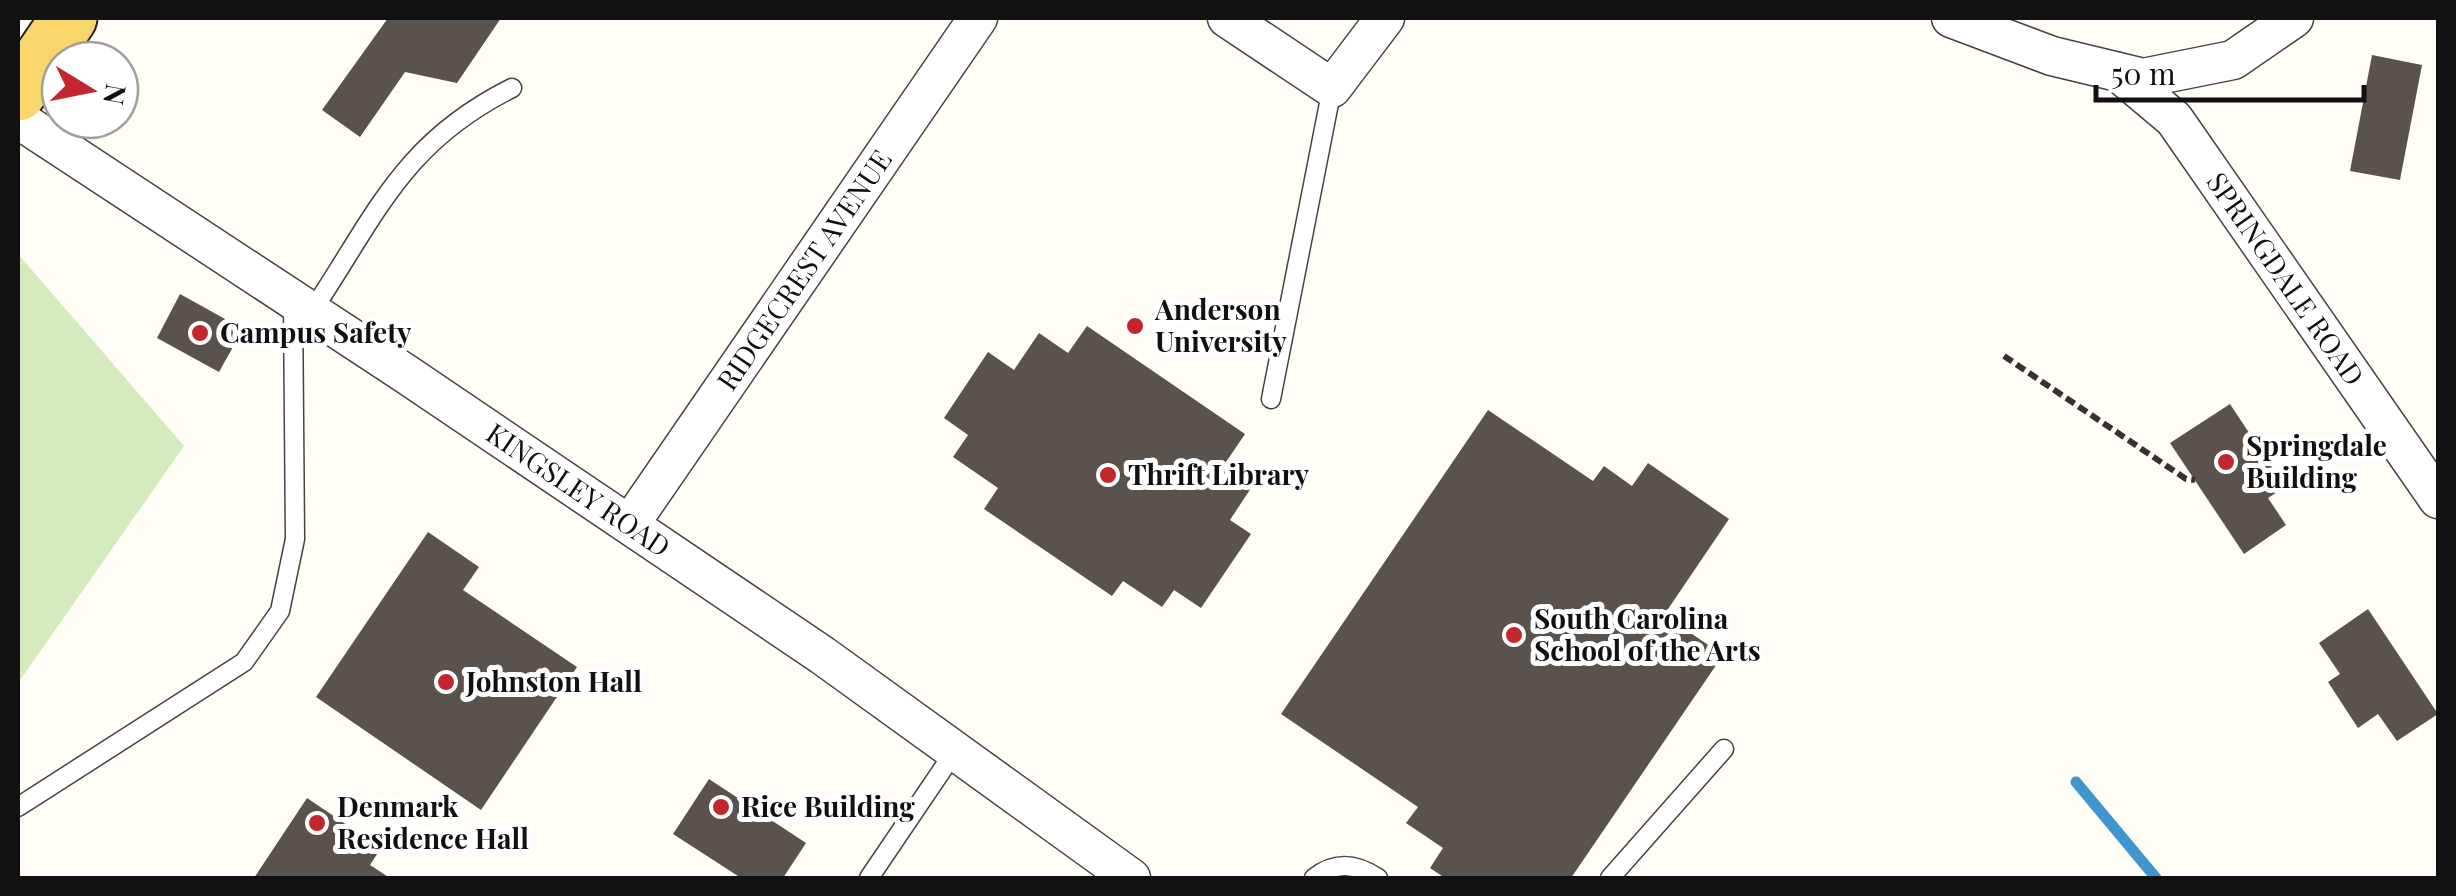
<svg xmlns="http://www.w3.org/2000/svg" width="2456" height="896" font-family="'Playfair Display',serif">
<rect width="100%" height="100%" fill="#fffdf5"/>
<path fill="#d5ebbd" d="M18,254L184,446L18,683Z"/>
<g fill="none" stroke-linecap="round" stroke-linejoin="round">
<path stroke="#3f96cf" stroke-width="11" d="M2076,782L2156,878"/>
</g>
<g fill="#5a524d">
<path d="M388,18H501L457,83L405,72L360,137L322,110Z"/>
<path d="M2372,55L2422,65L2400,180L2350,171Z"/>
<path d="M180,294L243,329L219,372L157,338Z"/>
<path d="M1087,326L1245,434L1224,465L1253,485L1230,520L1251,534L1201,608L1174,590L1162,607L1123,581L1112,596L984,509L998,488L953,457L968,435L944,418L988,352L1014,370L1039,333L1068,353Z"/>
<path d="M2230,404L2285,487L2268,498L2286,525L2244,554L2170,443Z"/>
<path d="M1488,410L1593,481L1604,466L1632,486L1648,463L1729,519L1664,615L1723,655L1571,878H1445L1430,868L1443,848L1406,823L1418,807L1281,714Z"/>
<path d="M428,532L479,567L463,590L577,667L481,810L316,697Z"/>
<path d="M2368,609L2438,714L2397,741L2378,714L2358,728L2328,682L2340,674L2319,643Z"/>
<path d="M709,779L806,843L783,878H741L673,834Z"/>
<path d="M307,798L381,848L370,865L390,878H254Z"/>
</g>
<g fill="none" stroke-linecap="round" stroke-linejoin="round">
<defs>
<g id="service">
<path d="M312,311C377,214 402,143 512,88"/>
<path d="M1271,399L1332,88"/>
<path d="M18,807L244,662L280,611L295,539L293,300"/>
<path d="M869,878L955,751"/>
<path d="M1314,878C1335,861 1355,863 1378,878"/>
<path d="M1610,878L1724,749"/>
</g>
<g id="minor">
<path d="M1227,18L1332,88L1385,18"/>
<path d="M1951,18L2052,56L2143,78L2233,60L2294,18"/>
<path id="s1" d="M2118,72L2174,119L2438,499"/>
<path id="s2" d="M18,119L406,374L822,655L1131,878"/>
<path id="s3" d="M630,524L978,18"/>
</g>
<path id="primary" d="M18,93L69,18"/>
</defs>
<use href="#service" stroke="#444" stroke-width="21"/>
<use href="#minor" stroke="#444" stroke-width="41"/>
<use href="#primary" stroke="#222" stroke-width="59"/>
<path stroke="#333" stroke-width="6" stroke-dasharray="10 5" stroke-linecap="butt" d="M2004,356L2186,479L2195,480"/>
<use href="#service" stroke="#fff" stroke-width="18"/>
<use href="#minor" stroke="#fff" stroke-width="38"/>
<use href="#primary" stroke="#f9d66b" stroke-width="55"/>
</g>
<g fill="#c4262e" stroke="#fff" stroke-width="4">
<circle cx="1135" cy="326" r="10"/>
<circle cx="200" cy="333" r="10"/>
<circle cx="2226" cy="462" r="10"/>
<circle cx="1108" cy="475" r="10"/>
<circle cx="1514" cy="635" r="10"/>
<circle cx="446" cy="682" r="10"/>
<circle cx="721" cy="807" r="10"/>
<circle cx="317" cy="823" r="10"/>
</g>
<g text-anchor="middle" stroke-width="10" stroke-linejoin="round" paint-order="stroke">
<g font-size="28" fill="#111" stroke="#fff">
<text dy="10" stroke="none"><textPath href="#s3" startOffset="308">RIDGECREST AVENUE</textPath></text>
<text dy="10" stroke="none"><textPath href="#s1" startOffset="268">SPRINGDALE ROAD</textPath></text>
<text dy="10" stroke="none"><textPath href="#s2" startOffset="672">KINGSLEY ROAD</textPath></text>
</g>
<g font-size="28" font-weight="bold" fill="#111" stroke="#fff" text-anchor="start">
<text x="1155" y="320">Anderson<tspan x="1155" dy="32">University</tspan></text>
<text x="220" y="343">Campus Safety</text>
<text x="2246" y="456">Springdale<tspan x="2246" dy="32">Building</tspan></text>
<text x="1128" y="485">Thrift Library</text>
<text x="1534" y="629">South Carolina<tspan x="1534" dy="32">School of the Arts</tspan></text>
<text x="466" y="692">Johnston Hall</text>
<text x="337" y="817">Denmark<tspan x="337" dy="32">Residence Hall</tspan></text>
<text x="741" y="817">Rice Building</text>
</g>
</g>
<rect width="2456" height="896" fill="none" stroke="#111111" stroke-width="40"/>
<g transform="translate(90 90) rotate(100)"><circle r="48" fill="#ffffff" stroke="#a0a0a0" stroke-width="2.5"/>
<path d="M0-8L18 38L0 25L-18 38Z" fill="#c4262e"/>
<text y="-15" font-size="28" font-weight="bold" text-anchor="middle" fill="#111111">N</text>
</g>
<path d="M2096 85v15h268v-15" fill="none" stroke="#111111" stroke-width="5"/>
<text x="2111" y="85" font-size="30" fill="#111111" stroke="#ffffff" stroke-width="8" paint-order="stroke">50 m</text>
</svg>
